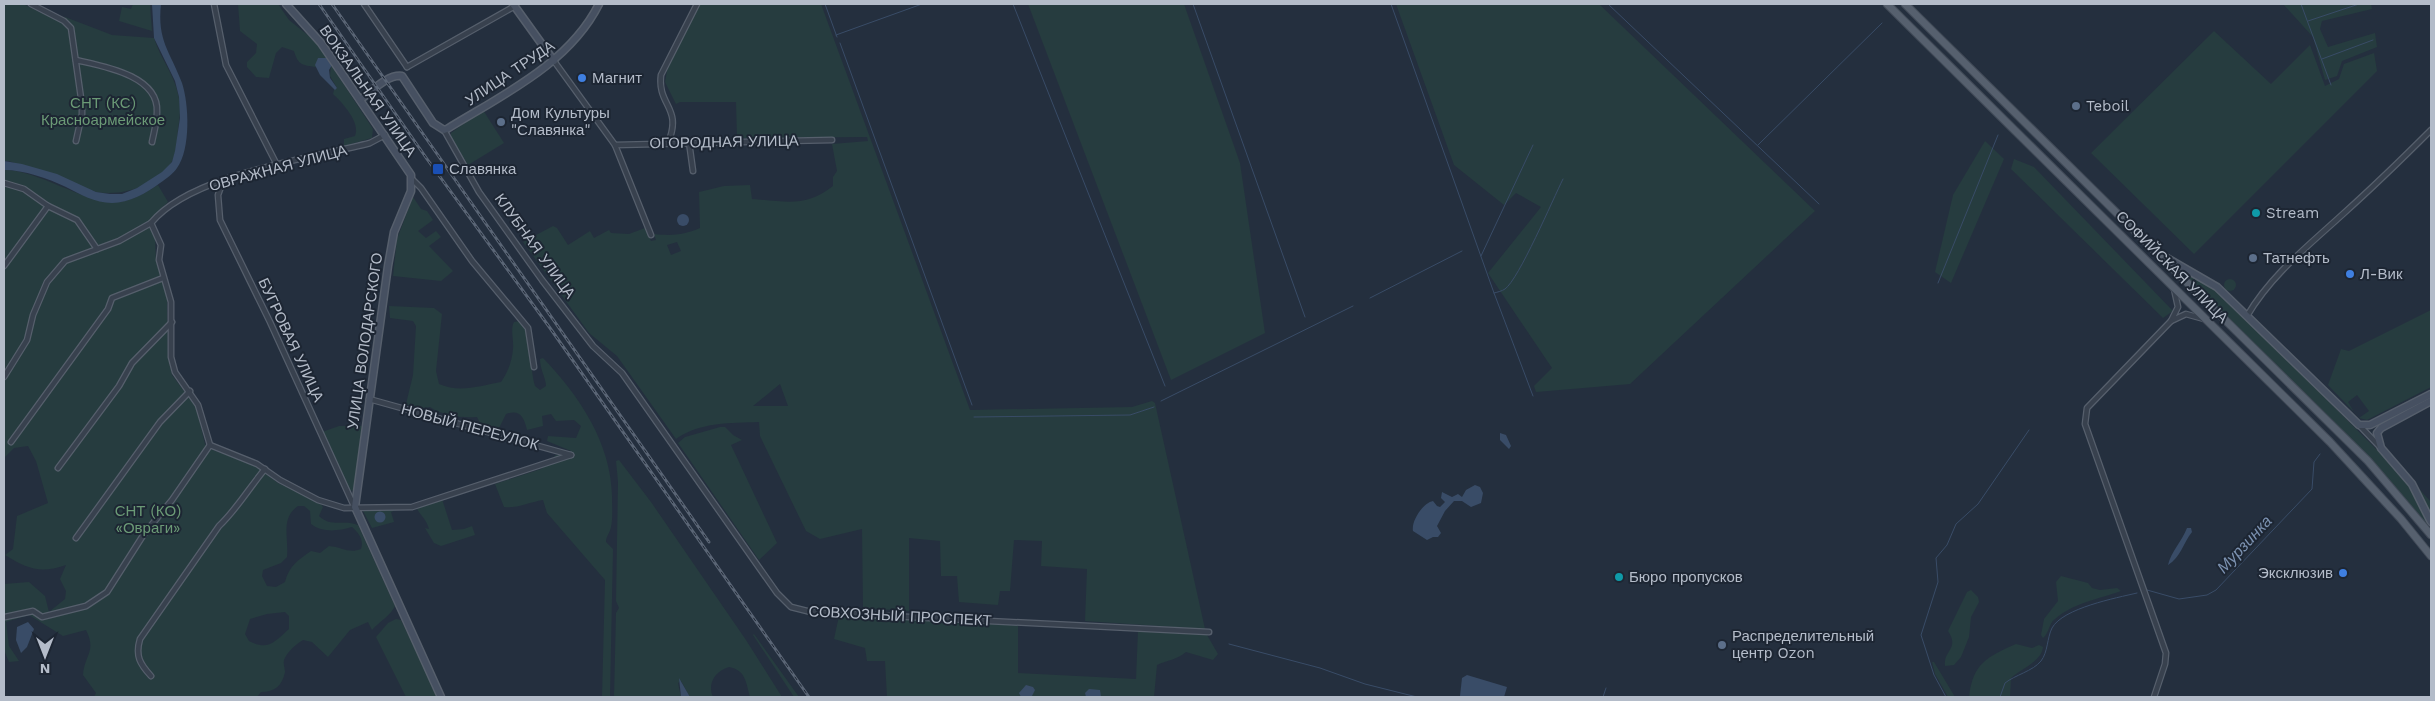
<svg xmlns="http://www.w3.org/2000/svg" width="2435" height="701" font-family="'Work Sans',sans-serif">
<rect width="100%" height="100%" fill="#242f3e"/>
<g fill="#263c3f" fill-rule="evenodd">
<path d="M4,4H23L62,23L65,17L112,35L154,38C160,58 174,74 178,94C181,105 180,118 178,129C177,140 177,154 171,163C155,187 123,196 96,192L9,161H4Z"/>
<path d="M133,4H150L152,31L119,21L122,7L131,9Z"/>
<path d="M238,4H278L289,20L314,40L327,58H318L316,67C302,65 298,65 294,51L282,47L276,53L269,78L256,77L247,67V62L256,53L257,44L240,31Z"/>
<path d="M699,4H821L970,410L1132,407L1152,401L1155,403L1205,629L1085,621L1087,569L1041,566L1042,541L1014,540L1010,591H1000L998,605L959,602L957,576H941L940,541L909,538V611L863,608L862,529L820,539L806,531L760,436L759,422C732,423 699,422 676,439L617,356L589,333L523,242L553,226L557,228L568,245L590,231L594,238L609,230L611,233L629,234L645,228L651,241L656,240L654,234C672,236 684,235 700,228L699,192L724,186L750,185L752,199C786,201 805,208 833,186V177L837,171L832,144L868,141L867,137L737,138L736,102H680L676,104L665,82L668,66ZM677,242L681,251L671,255L667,245ZM780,384L788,406H753Z"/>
<path d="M1028,4H1184L1240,163L1265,333L1171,380Z"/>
<path d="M1396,4H1599L1815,211L1630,384L1536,392L1534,386L1552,368L1488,273L1541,207L1516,193L1504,205L1454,165Z"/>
<path d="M2283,4H2371L2372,9L2322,21L2320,29L2328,47L2375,33L2377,47L2342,61L2337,76L2325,80L2313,37Z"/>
<path d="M2214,31L2271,84L2310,45L2325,86L2339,79L2344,64L2374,53L2377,71L2194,254L2091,153Z"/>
<path d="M331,65L373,129L372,138L344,146V139L355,136C361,123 342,102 333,94L334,90L337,88L330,76Z"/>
<path d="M483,110L504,143L468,165L451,138V133Z"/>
<path d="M1985,141L2004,159L1951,283L1935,272L1953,195Z"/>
<path d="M2014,159L2034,167L2173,311L2163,318L2011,169Z"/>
<path d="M4,170C45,170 94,213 131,199C141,196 149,190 158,185L168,202L147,223L155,238L156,261L167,296L168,356L172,375L196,407L205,444L210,449L254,465L278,483L320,503L323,507L319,516C331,528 345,519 358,525L395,606C391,615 379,622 372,630L368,622L350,630L328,657L312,642L303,640C296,644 287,652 284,660C283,664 285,668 285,672C282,686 275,692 261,692L257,697H94L96,693L83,675C84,655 97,652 86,630L63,636L29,615L6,622L9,646L19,661L9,662L4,650V584L29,582L45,596L49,612L65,599L66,591L60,579L66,565C40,574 28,569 5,555L13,549L17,516L48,503L36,461L28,446L14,448L4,458ZM298,506H304L310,511L311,524C322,533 339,531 352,527C359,533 364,540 361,549C349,554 342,547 329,546L320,553L311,551C298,560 289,566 285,582L276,587L267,586L262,576L263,570L281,563L287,557C289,539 280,518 298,506ZM285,612L289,616V629C274,642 269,651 249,641L245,634L250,619L267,614Z"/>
<path d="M413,197L421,209L427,211L433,220L418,231L426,238L436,231L441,237L429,246L453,271L441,281L393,276L397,239Z"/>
<path d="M2182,272L2216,289L2382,455L2408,484L2429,522L2427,524L2373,462Z"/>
<circle cx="2230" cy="285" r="6"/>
<path d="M389,306L434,308L442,314L436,371L439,384C460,393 479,386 501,382C508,372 512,361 513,349C514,339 510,330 514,322L520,321C533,338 529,365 535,386L540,390L546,386C546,378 540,370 540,359L543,358C579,395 611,443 612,496C612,506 613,518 611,527C610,533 606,536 606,542L613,549L610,697H602L605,580L547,513L543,500C530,502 516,509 504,507L495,484L541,469L556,455H567L571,451L547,441L548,436L576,438L581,426L574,420L556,421L551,414L542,416L543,426L527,430C524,417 520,409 506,414L498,430L481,425L477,417C462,418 443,416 430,407L417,409L406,404L413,375L416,326L413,321L390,318Z"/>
<path d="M2431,310V387L2367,420L2359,418L2369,411L2357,395L2348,402L2354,412L2328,385L2341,349L2349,351Z"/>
<path d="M339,426H362L354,490L350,491L322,432Z"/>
<path d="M720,427H725L733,435L742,440L731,445L777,543L759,560L678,443L685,437Z"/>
<path d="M619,460L651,502L746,640L782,697H750C746,683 746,670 729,667C715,671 707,684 713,697H690L681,681L678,683L681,697H614L616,613L619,608L616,601L618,482L616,461Z"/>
<path d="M2413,482L2431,502V519Z"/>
<path d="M442,499L452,530L464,529L472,526L475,535L441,546L434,543L425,528L429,529C427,520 420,515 416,507Z"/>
<path d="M362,509L396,510L391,512L394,522L372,528Z"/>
<path d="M2061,576L2088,583L2092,588L2100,590L2117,588L2121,591C2099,599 2073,603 2055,619C2048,624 2050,632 2043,638L2041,635L2044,619L2058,601L2056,582Z"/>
<path d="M1971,590L1978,597L1979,602L1971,617L1969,637L1961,657L1954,665L1945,666C1943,650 1960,649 1948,631L1967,592Z"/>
<path d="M839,616L1018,624V673L1136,679L1138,630L1203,633L1207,635L1218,654L1213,660L1186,652C1176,660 1168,660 1157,665L1154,697H887L885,661H867L865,648L834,639Z"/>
<path d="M396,619L401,620L438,697H406L376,637L388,623Z"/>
<path d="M754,634L799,697H794L753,635Z"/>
<path d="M2016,644L2032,648L2039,645L2043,647C2042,661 2021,669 2011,678L2010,697H1969C1973,663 1987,657 2016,644Z"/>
<path d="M1932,662H1934L1955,697H1948L1935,674Z"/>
</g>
<g fill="#394c67">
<path d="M152,4H161C157,41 170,51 182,83C189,104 191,149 177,168C173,174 166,179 160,183C147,193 129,203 112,203C95,203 80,194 66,187C47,178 24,170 4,170V161L22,164L57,174L96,192L110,194H122L137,188L162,172L172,162L175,151L180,118L179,97L175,81L154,38Z"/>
<path d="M335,54L338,55L329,70L330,78L337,88L335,90L320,75L315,65L318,58H327Z"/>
<circle cx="683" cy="220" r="6"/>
<path d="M1500,433L1506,435L1511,446L1509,449L1500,440Z"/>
<path d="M1475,485L1480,487L1483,493L1481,503L1471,507L1462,501H1454L1445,511L1437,526L1441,533L1438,537H1433L1427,540L1413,531C1411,521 1423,503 1433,501L1437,506L1440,507L1445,502L1441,498L1442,492L1452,497L1458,494L1462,497L1466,490Z"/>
<circle cx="380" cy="517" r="5.5"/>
<path d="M2187,528H2191L2192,532C2183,543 2181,557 2168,565C2171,552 2182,541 2187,528Z"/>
<path d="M28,622L34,629L27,647L21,653L16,640L17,627Z"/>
<path d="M1467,675L1507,687L1504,697L1460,696L1462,678Z"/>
<path d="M679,678L690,697H681Z"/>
<path d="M1026,685L1033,687L1035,690L1032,696L1021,697L1019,693Z"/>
<path d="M1089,689L1100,690L1101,697H1086L1085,693Z"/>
</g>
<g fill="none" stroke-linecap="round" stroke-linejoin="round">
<g stroke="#394c67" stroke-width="1">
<path d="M825,4L837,37"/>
<path d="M1013,4L1165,386"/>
<path d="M1193,4L1305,317"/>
<path d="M1391,4L1494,293L1533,396"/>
<path d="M1608,4L1819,204"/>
<path d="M2301,4L2331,85"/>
<path d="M2308,21L2359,4"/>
<path d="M836,35L922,4"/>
<path d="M840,43L972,405"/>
<path d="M2322,59L2373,40"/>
<path d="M1758,145L1882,23"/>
<path d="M1481,256L1533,145"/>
<path d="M1938,283L1998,135"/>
<path d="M1494,293C1498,292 1502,291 1505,289C1519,279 1553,199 1563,179"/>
<path d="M1370,298L1462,251"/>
<path d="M1161,401L1353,306"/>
<path d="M974,417L1130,415L1154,407"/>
<path d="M2147,590L2179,599L2207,595L2216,590L2312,489L2314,462L2320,454"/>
<path d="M1229,644L1320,668L1365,684L1417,697"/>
<path d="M1603,697L1606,688"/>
<path d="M1946,697L1934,675L1921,635L1938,582L1936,558L1947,545L1956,524L1978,504L2029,430"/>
<path d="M2000,697L2005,683C2015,675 2033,671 2041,661C2048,652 2047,638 2052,628C2063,608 2116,598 2137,593"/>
</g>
<defs>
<g id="street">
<path d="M31,4L64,21L71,28L82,105V114L76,141"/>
<path d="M214,4L226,65L277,165"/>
<path d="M364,4L407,67"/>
<path d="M76,60C102,66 159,75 157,112C157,122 154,132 152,142"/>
<path d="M554,61L615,145L651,235"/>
<path d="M407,67L515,6"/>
<path d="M444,130L479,192L542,280L593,346L622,373L777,593L791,607L811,612L1209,632"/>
<path d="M385,135L370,143C309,159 191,174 151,223L161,245L159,260L171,302V357L175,372L198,405L210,445L257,464L280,480L318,500L344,508L412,507L571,455"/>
<path d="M689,142L693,171"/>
<path d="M668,143C683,107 657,106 661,75L697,4"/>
<path d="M615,145L832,140"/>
<path d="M412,179L421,188L472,261L528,328L534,367"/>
<path d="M223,181L218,195L220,220L270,322L354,506"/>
<path d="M4,183L24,189L48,206L77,220L97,249"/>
<path d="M4,266L48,206"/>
<path d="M2174,289L2178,307L2171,321L2186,314L2204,319"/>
<path d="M2247,316C2271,275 2308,246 2343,214C2373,187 2402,159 2431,130"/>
<path d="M4,377L27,340L33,315L47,282L65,261L119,241L151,223"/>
<path d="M369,399L571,455"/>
<path d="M2359,425L2380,447"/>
<path d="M11,442L108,309L112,298L163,278"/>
<path d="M58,468L119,386L132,363L172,322"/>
<path d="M76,538L160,422L190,391"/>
<path d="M5,617L33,611L42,617L86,606L107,592L144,534L172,500L210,445"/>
<path d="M151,676C140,664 135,656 140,639L219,526C237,509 249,488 265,469"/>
<path d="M2154,697L2165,664L2166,653L2085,424L2087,408L2171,321"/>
</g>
<g id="secondary">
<path d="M286,4L321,43L411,175V191L394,232L388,266L355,507L441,697"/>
<path d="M513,4L554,61"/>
<path d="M361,99C372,91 388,74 402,76L433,123L444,130L447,129C502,95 569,64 599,4"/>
<path d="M2160,254L2217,287L2359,425H2370L2431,394"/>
<path d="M2431,401L2381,428L2377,433L2381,448L2412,484L2431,522"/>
</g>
<g id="primary">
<path d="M1887,4L2330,442L2401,519L2431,556"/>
<path d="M1905,4L2368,461L2431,535"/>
</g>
</defs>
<use href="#street" stroke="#565f6c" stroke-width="7"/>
<use href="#secondary" stroke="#565f6c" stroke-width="9"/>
<use href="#primary" stroke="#414a57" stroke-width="9"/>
<use href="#street" stroke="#38414e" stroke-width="4.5"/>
<use href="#secondary" stroke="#465061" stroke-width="6"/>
<use href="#primary" stroke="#56606e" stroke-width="7"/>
<defs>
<g id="rail">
<path d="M319,4L427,159L550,328L809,697"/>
<path d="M332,4L709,542"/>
</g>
</defs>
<use href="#rail" stroke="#5a6575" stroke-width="3"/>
<use href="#rail" stroke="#1d2633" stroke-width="1" stroke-dasharray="4" stroke-linecap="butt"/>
</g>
<g fill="#3f7fe0" stroke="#1d2633" stroke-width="2">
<circle cx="582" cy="78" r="5"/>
<circle cx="2350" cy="274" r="5"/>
<circle cx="2343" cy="573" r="5"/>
</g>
<g fill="#5c6f8a" stroke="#1d2633" stroke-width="2">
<circle cx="2076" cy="106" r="5"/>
<circle cx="501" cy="122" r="5"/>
<circle cx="2253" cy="258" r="5"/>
<circle cx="1722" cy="645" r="5"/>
</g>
<rect fill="#1a4fb4" stroke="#1d2633" stroke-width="2" x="432" y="163" width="12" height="12" rx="2.5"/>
<g fill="#0f9aa8" stroke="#1d2633" stroke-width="2">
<circle cx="2256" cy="213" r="5"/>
<circle cx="1619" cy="577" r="5"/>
</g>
<g text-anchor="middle" stroke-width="4" stroke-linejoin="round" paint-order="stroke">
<g font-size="15" fill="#b4bcc9" stroke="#1d2633">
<text transform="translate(510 73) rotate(-34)" y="5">УЛИЦА ТРУДА</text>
<text transform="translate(368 91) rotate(55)" y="5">ВОКЗАЛЬНАЯ УЛИЦА</text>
<text transform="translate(724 142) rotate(-1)" y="5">ОГОРОДНАЯ УЛИЦА</text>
<text transform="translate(278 168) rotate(-15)" y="5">ОВРАЖНАЯ УЛИЦА</text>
<text transform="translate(535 246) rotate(54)" y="5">КЛУБНАЯ УЛИЦА</text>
<text transform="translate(2172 267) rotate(45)" y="5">СОФИЙСКАЯ УЛИЦА</text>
<text transform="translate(291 340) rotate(65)" y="5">БУГРОВАЯ УЛИЦА</text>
<text transform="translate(365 341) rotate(-82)" y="5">УЛИЦА ВОЛОДАРСКОГО</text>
<text transform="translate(470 427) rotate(15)" y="5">НОВЫЙ ПЕРЕУЛОК</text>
<text transform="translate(900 616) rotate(3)" y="5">СОВХОЗНЫЙ ПРОСПЕКТ</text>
</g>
<g font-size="15" fill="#b4bcc9" stroke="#1d2633" text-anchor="start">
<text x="592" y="83">Магнит</text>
<text x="2086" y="111">Teboil</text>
<text x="511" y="118">Дом Культуры<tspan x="511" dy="17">"Славянка"</tspan></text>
<text x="449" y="174">Славянка</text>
<text x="2266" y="218">Stream</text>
<text x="2263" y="263">Татнефть</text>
<text x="2360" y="279">Л-Вик</text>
<text x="2333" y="578" text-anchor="end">Эксклюзив</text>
<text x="1629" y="582">Бюро пропусков</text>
<text x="1732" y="641">Распределительный<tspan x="1732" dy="17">центр Ozon</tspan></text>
</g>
<g font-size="15" fill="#6b9a76" stroke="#1d2633">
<text x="103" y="108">СНТ (КС)<tspan x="103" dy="17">Красноармейское</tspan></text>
<text x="148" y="516">СНТ (КО)<tspan x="148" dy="17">«Овраги»</tspan></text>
</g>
<g font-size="16" font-style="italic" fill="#7c92b1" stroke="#1d2633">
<text transform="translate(2244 544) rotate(-47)" y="6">Мурзинка</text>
</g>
</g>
<rect width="2435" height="701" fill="none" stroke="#b4bcc9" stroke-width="10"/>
<g transform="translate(45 656) rotate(180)" stroke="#1d2633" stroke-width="4" paint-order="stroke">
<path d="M0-4L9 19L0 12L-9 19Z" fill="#b4bcc9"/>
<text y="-8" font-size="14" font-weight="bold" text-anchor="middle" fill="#b4bcc9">N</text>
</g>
</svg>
